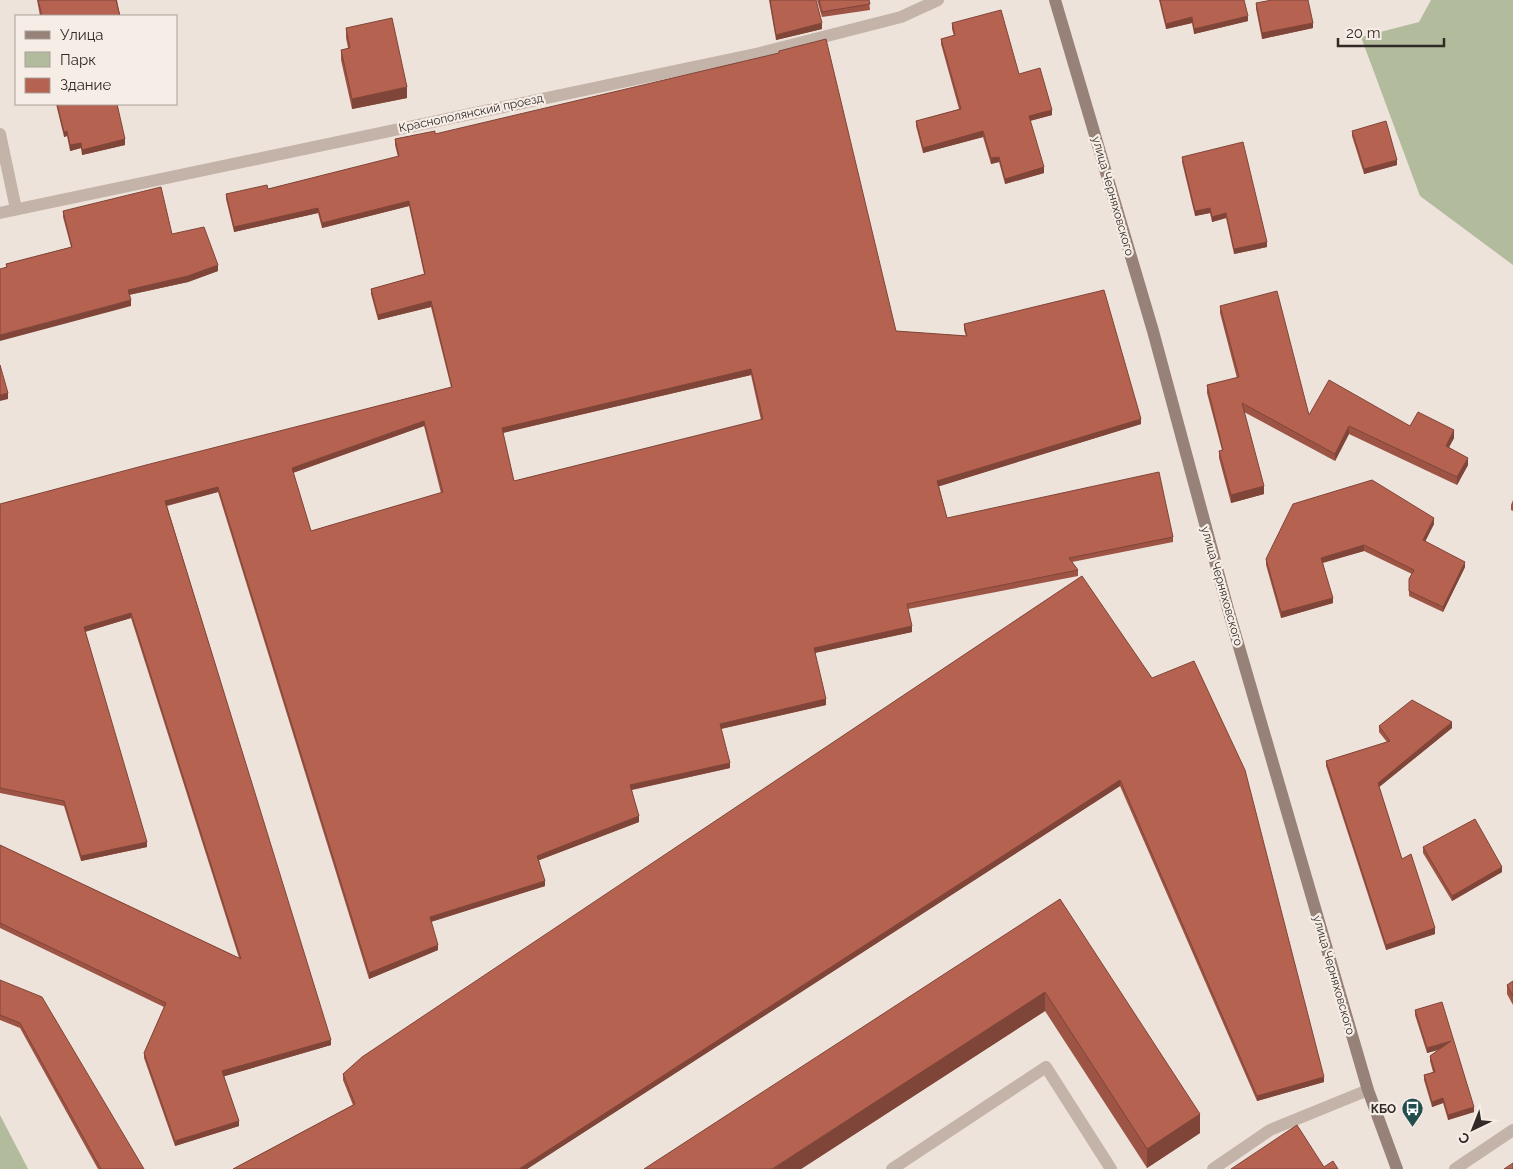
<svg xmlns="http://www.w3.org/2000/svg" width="1513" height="1169" font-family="Raleway,sans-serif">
<rect width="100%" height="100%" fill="#eee3da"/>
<g fill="#b2bb9c">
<path d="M1431,0H1513V265L1420,196L1361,37L1419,22Z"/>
<path d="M0,1115L28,1169H0Z"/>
</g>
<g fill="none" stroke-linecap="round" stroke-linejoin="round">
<g stroke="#c4b3a8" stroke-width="12">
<path d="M892,1169L1046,1067L1111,1169"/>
<path d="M1213,1169L1270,1130L1368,1090"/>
</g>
<g stroke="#c4b3a8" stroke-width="12">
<path d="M0,134L16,209"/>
<path d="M0,213L760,53L901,17L938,0"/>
<path d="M1455,1169L1513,1130"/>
</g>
<path stroke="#97827a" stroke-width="12" d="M1055,0L1153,331L1228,609L1368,1090L1397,1169"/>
</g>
<g fill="#9d5445" fill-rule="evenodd">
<path d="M37,0H117L120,16H40Z"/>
<path d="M769,0H816L822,29L776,40Z"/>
<path d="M817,0H869L870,10L822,17Z"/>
<path d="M1159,0H1244L1248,21L1194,34L1192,23L1166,29Z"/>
<path d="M1256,3L1313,28L1262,39L1256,9Z"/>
<path d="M952,23L1019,74L1052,115L1030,121L1044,173L1005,184L999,162L991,164L983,137L923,153L916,126V121L959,109L941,44V39L954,36L952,29Z"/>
<path d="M346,28L407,98L352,109L341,60V50L348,48L346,38Z"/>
<path d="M56,104H117L125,145L82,155L81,148L70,151L67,136L64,137Z"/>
<path d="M1352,131L1397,165L1364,174L1352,136Z"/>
<path d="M435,134L896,331L966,336L964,330V324L1141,424L939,486L947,518L1173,537V542L1072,562L1078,570V576L908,609L912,632L815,653L826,705L721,729L730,768L632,790L639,822L539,860L545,886L431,922L438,950L369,979L218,492L167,506L331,1045L224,1076L239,1126L175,1146L144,1058V1053L164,1007L0,928V845L239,958L131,618L85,632L147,847L81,861L64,806L0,793V504L451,387L431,307L378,320L371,294V289L424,274L409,206L322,228L318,213L234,232L226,199V194L268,189L398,157L395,145V139ZM751,375L761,420L514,481L503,433ZM424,426L441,493L311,531L293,473Z"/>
<path d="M1182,157L1267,247L1234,254L1226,218L1212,222L1210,213L1195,216L1182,162Z"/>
<path d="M63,211L172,234L218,271L188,282L129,295L131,306L6,268V264L71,247L63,217Z"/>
<path d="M1220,306L1309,415L1410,426L1454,438L1449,447L1468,465L1457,485L1349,434L1335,461L1244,412L1264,494L1231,503L1219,458V451L1222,450L1207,393V385L1237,378L1220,313Z"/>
<path d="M1513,500V511L1511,510V505Z"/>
<path d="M1434,524L1425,541L1465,567L1443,612L1409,596V579L1412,574L1364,551L1323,563L1333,603L1281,618L1266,565V559Z"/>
<path d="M1082,576L1324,1082L1257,1101L1120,786L527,1169H233L353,1105L343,1080V1074Z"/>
<path d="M1379,726L1452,728L1379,787L1402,859L1435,934L1386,950L1326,766V761L1387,742L1379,732Z"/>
<path d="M1423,847L1502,872L1452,901L1423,853Z"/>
<path d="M1060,899L1200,1133L1147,1168L1045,1011L801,1169Z"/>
<path d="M0,980L144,1169H98L20,1028L0,1020Z"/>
<path d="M1513,981V1005L1507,994V985Z"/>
<path d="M1415,1010L1474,1112L1448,1120L1443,1103L1432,1107L1424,1080V1075L1433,1072L1430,1061V1056L1438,1050L1427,1053L1415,1015Z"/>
</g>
<g fill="#7f4538">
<path d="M1248,16V21L1194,34V29Z"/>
<path d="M1192,17V23L1166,29V24Z"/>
<path d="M822,23V29L776,40V35Z"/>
<path d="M1313,23V28L1262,39V33Z"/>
<path d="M407,87V98L352,109V99Z"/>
<path d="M1052,110V115L1029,121V116Z"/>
<path d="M67,131V136L64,137V132Z"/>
<path d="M983,131V137L923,153V148Z"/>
<path d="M125,139V145L82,155V150Z"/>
<path d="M81,143V148L70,151V145Z"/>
<path d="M999,157V162L991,164V158Z"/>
<path d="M1397,160V165L1364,174V169Z"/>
<path d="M1044,167V173L1005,184V179Z"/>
<path d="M409,201V206L322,228V223Z"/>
<path d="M318,208V213L234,232V227Z"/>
<path d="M1210,208V213L1195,216V211Z"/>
<path d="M1226,213V218L1212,222V217Z"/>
<path d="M1267,242V247L1234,254V249Z"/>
<path d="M218,265V271L188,282L128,295V290Z"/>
<path d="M131,300V306L0,341V335Z"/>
<path d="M431,301V307L378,320V315Z"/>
<path d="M751,369V375L502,433V428Z"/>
<path d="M8,393V399L0,401V395Z"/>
<path d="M1141,419V424L937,487V481Z"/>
<path d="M424,421V426L292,473V468Z"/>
<path d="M1349,426V434L1335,461V454Z"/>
<path d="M1454,430V438L1446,453V446Z"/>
<path d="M1468,458V465L1457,485V477Z"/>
<path d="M1264,486V494L1231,503V495Z"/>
<path d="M218,487V492L165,506V501Z"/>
<path d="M1434,518V524L1423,546V540Z"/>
<path d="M1364,545V551L1321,563V558Z"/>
<path d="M1465,562V567L1443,612V607Z"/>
<path d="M1333,598V603L1281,618V612Z"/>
<path d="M131,613V618L84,632V627Z"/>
<path d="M912,626V632L814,653V648Z"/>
<path d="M826,699V705L720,729V724Z"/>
<path d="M1452,722V728L1378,788V783Z"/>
<path d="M730,763V768L630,790V785Z"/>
<path d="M1120,780V786L527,1169H519Z"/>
<path d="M639,816V822L537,861V856Z"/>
<path d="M147,842V847L81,861V856Z"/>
<path d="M1502,867V872L1452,901V896Z"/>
<path d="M545,881V886L430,922V917Z"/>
<path d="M1435,928V934L1386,950V945Z"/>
<path d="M438,945V950L369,979V973Z"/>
<path d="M1045,992V1011L801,1169H772Z"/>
<path d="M331,1040V1045L222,1077V1071Z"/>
<path d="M1451,1041V1046L1427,1053V1048Z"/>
<path d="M1324,1077V1082L1257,1101V1096Z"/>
<path d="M1443,1098V1103L1432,1107V1102Z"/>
<path d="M1474,1107V1112L1448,1120V1115Z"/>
<path d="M1200,1114V1133L1147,1168V1149Z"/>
<path d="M239,1121V1126L175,1146V1141Z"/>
</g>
<g fill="#b66250" stroke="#7f4538" fill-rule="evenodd">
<path d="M38,0H116L120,16H42Z"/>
<path d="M770,0H816L822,23L776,35Z"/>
<path d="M819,0H869L870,4L822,12Z"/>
<path d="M1160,0H1244L1248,16L1194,29L1192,17L1166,24Z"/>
<path d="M1272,0H1308L1313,23L1262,33L1256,3Z"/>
<path d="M1001,10L1019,74L1040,68L1052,110L1029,116L1044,167L1005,179L999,157L991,158L983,131L923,148L916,121L961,109L941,39L955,35L952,23Z"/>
<path d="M392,18L407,87L352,99L341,50L350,48L346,28Z"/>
<path d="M826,39L896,331L967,336L964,324L1104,290L1141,419L937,481L947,518L1159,472L1173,537L1069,558L1078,570L907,604L912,626L814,648L826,699L720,724L730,763L630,785L639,816L537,856L545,881L430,917L438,945L369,973L218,487L165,501L331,1040L222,1071L239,1121L175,1141L144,1053L166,1003L0,923V845L241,959L131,613L84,627L147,842L81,856L64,801L0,788V504L146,465L452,387L431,301L378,315L371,289L425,274L409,201L322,223L318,208L234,227L226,194L267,185L268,189L399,156L395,139L435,131V134L779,53V51ZM751,369L763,419L514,481L502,428ZM424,421L443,492L311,531L292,468Z"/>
<path d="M57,104H117L125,139L82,150L81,143L70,145L67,131L64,132Z"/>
<path d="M1386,121L1397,160L1364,169L1352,131Z"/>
<path d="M1243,142L1267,242L1234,249L1226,213L1212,217L1210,208L1195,211L1182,157Z"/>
<path d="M161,187L172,234L204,227L218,265L188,276L128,290L131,300L0,335V269L7,267L6,264L72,247L63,211Z"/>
<path d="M1277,291L1309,415L1329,380L1410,426L1418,412L1454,430L1446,446L1468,458L1457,477L1349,426L1335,454L1242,403L1264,486L1231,495L1219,451L1223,450L1207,385L1239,377L1220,306Z"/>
<path d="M0,365L8,393L0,395Z"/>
<path d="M1372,480L1434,518L1423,540L1465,562L1443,607L1409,591V579L1414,570L1364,545L1321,558L1333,598L1281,612L1266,559L1293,504Z"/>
<path d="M1082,576L1152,678L1194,661L1245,770L1324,1077L1257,1096L1120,780L519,1169H233L355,1104L343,1074L362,1057Z"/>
<path d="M1412,700L1452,722L1378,783L1402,859L1411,854L1435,928L1386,945L1326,761L1390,741L1379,726Z"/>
<path d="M1475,819L1502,867L1452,896L1423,847Z"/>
<path d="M1060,899L1200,1114L1147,1149L1045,992L772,1169H644Z"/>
<path d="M0,980L42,997L144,1169H101L20,1023L0,1015Z"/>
<path d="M1513,981V996L1507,985Z"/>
<path d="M1442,1002L1474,1107L1448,1115L1443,1098L1432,1102L1424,1075L1435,1072L1430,1056L1451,1041L1427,1048L1415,1010Z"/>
<path d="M1297,1125L1324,1167L1333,1161L1338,1169H1231Z"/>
<path d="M1513,1163V1169H1504Z"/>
</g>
<defs>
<symbol id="bus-pin" viewBox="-11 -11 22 30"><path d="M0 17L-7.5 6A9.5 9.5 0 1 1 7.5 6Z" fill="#224e4e" stroke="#f6eee6"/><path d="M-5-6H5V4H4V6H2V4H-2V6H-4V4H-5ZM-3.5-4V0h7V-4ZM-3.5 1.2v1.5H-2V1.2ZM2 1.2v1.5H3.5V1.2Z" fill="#fff"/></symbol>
</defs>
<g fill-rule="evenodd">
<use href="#bus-pin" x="1400" y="1096" width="25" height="34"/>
</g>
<g text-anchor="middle" stroke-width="4.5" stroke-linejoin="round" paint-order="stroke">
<g font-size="12" fill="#322a27" stroke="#f6eee6">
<text transform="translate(471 113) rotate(-12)" y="4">Краснополянский проезд</text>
<text transform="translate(1113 196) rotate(74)" y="4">улица Черняховского</text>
<text transform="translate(1222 586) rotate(74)" y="4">улица Черняховского</text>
<text transform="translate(1334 975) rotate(74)" y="4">улица Черняховского</text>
</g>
<g font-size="12" font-weight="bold" fill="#322a27" stroke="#f6eee6" text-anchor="end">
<text x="1396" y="1113">КБО</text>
</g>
</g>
<rect x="15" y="15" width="162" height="90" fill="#f6eee6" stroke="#a8a09a"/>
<rect x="25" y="31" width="25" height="8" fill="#97827a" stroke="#a8a09a"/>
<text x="60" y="40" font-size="15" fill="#322a27">Улица</text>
<rect x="25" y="52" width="25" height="15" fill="#b2bb9c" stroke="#a8a09a"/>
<text x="60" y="65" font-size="15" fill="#322a27">Парк</text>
<rect x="25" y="78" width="25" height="15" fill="#b66250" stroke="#a8a09a"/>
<text x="60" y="90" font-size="15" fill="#322a27">Здание</text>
<g transform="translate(1473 1129) rotate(223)" stroke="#f6eee6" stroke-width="4" paint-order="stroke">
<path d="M0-4L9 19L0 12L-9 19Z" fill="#322a27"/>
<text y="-8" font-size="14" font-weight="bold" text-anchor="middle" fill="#322a27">С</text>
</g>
<path d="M1338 38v8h106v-8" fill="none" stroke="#322a27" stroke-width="2.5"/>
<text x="1346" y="38" font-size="15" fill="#322a27" stroke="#f6eee6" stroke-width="4" paint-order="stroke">20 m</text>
</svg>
